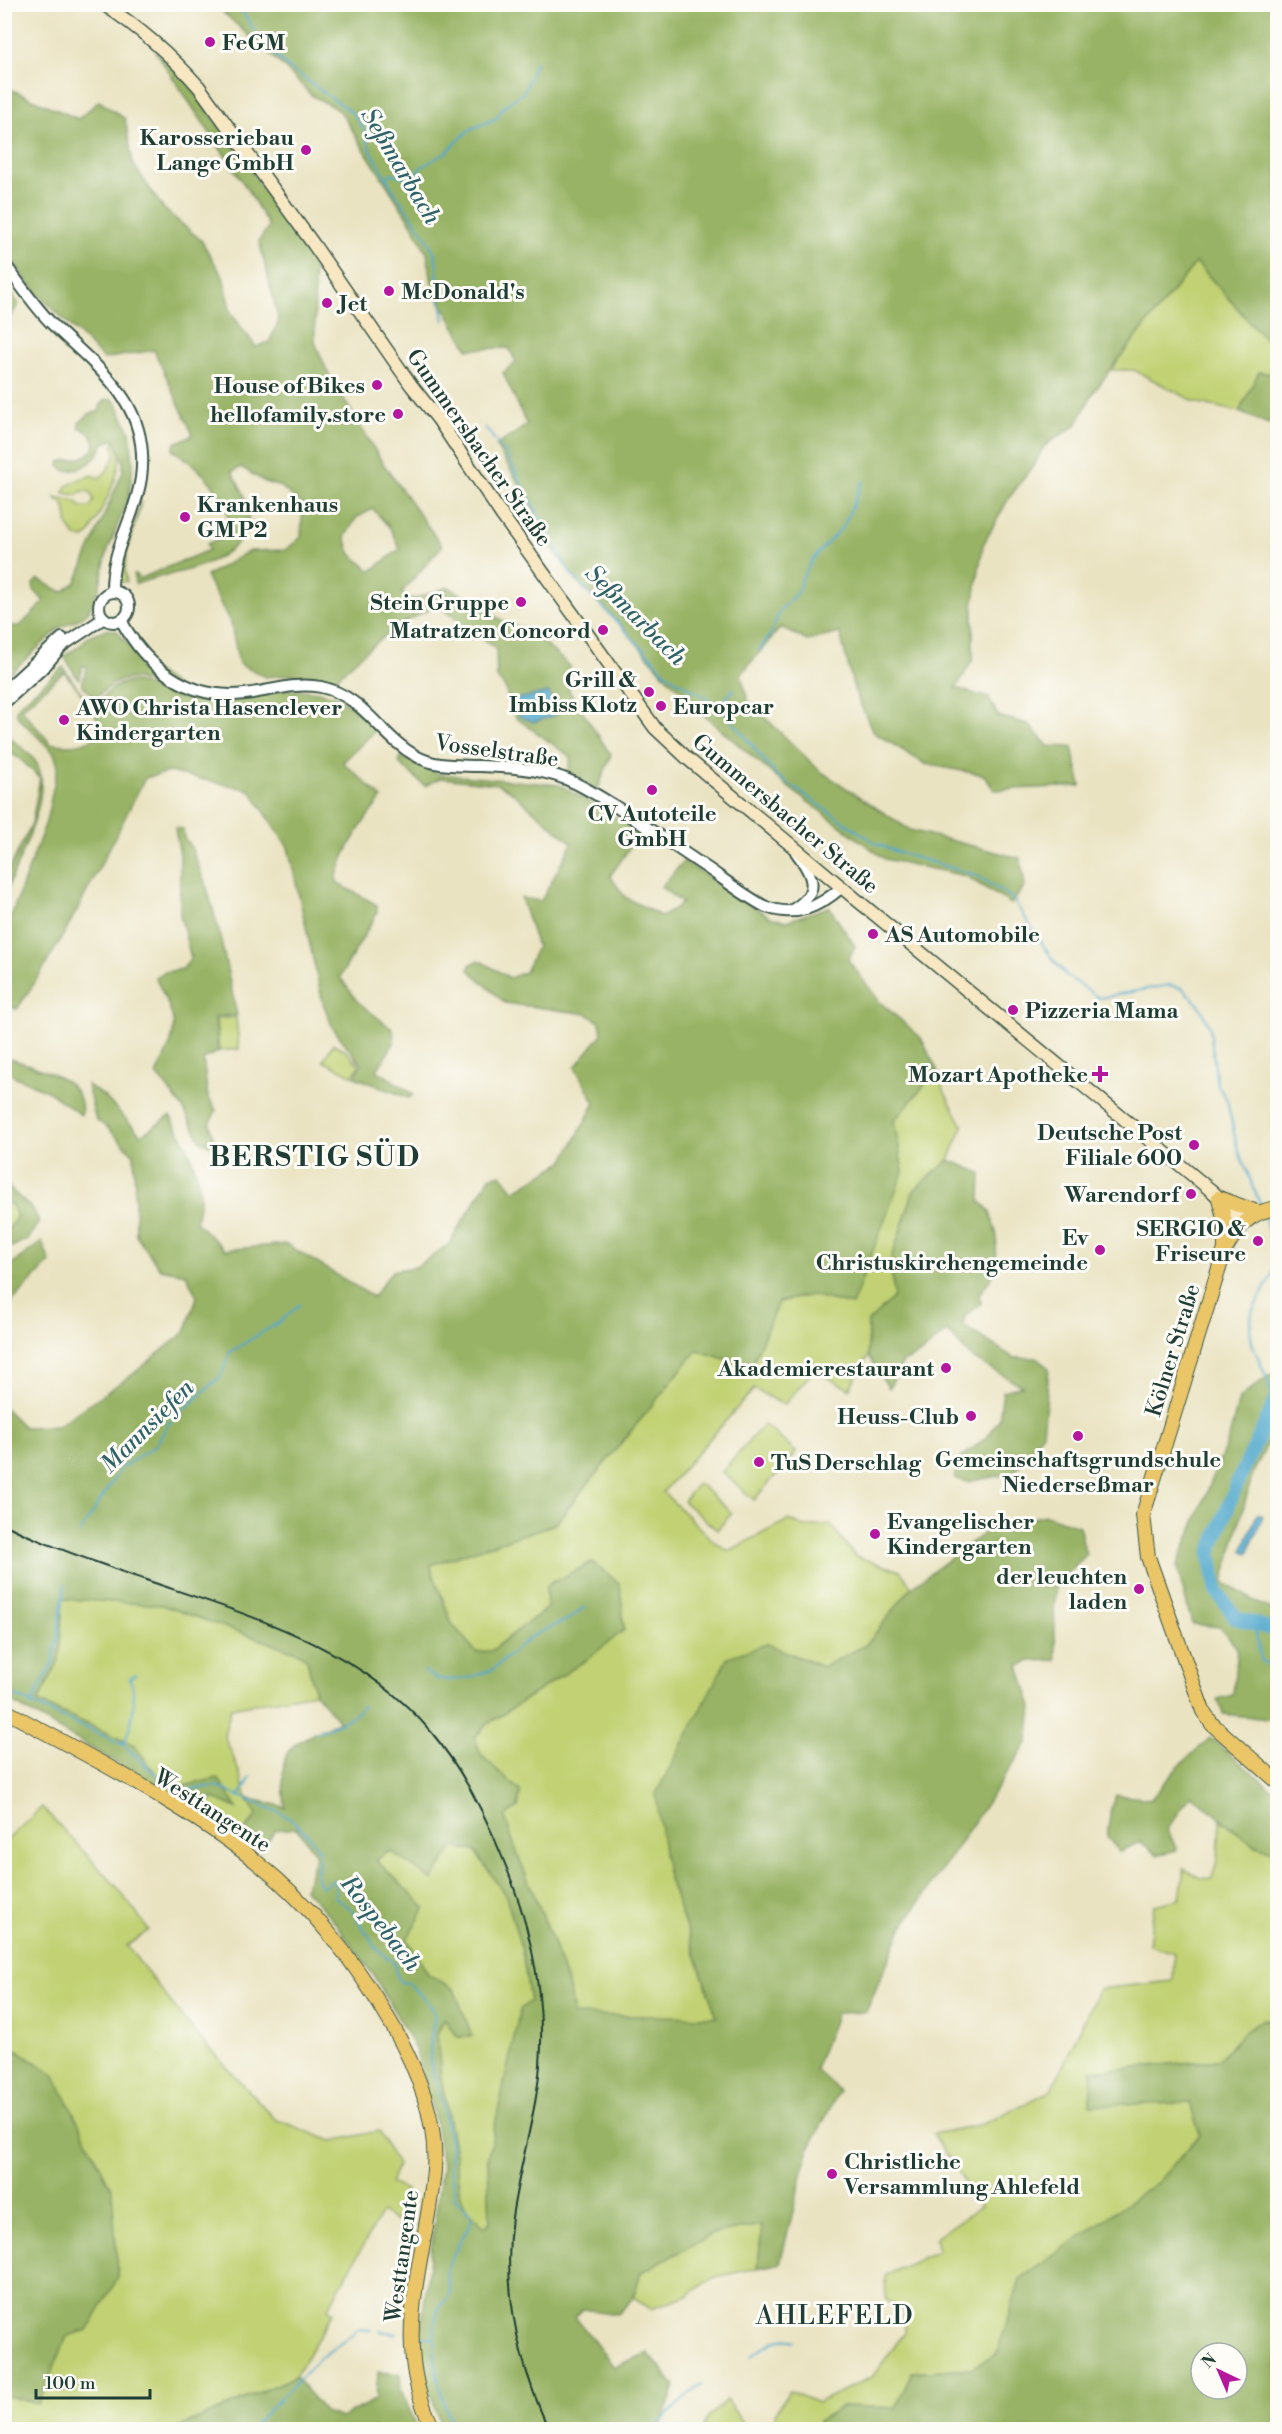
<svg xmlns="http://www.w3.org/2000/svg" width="1282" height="2434" font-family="'Libre Bodoni',serif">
<rect width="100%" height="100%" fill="#fdfcf7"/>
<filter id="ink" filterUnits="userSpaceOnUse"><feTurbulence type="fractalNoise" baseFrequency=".0167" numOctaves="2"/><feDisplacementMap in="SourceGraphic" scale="12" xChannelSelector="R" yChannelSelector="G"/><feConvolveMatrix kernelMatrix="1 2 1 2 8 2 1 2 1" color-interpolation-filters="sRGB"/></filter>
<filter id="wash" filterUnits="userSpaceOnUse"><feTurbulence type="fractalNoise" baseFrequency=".008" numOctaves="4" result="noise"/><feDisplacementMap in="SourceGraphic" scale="24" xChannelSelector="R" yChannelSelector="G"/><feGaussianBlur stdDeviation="1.35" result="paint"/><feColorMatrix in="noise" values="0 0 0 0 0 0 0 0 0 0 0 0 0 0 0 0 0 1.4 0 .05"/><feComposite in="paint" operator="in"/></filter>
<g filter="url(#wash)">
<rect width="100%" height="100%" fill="#eae3c2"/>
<g fill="#c1d173" stroke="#708754" stroke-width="1.5">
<path d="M1196,262L1264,338L1273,333L1277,336V375L1259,372L1239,412L1195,402L1134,370H1110Z"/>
<path d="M115,439C132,459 99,514 89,535L84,538L76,537L68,526L65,506L55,498L76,501L81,507H90L94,500L90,492L83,491L77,495L64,493C65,482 82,479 92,475L99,478L106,472L116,455L113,445Z"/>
<path d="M141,501C138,527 119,555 127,582H120L117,579L119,565Z"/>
<path d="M236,1017L239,1049L219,1051L216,1019Z"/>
<path d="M333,1044L344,1049L359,1065L353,1076L323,1061Z"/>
<path d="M937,1070L945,1093L963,1126L949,1160L914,1190L891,1259L894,1297L868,1322V1356L849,1389L814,1370L784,1405L754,1389L663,1492L714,1542L729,1551L788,1520L807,1527L830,1524L855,1556L900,1571L912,1587L866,1645L823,1667L767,1644L667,1873L717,2018L573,2016C573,1998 567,1982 561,1966C546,1915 519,1868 505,1817L518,1807L520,1791L480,1755L475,1737L489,1723L586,1660L624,1630L620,1584L592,1562L546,1586L547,1608L491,1651L475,1652L452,1624L430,1565L555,1524L697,1350L751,1367L778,1302L811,1295L903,1172L894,1121Z"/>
<path d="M5,1201L13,1206L17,1217L5,1234Z"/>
<path d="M764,1424L796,1452L754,1500L722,1472Z"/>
<path d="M698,1483L732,1513L717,1530L683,1501Z"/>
<path d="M63,1598L162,1605L299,1653L307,1659L315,1693L231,1708L224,1735L237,1766L247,1798L257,1815L241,1835L216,1817L195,1808L214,1798L236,1808L218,1778L180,1787L159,1778L134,1745L38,1702L59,1660Z"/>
<path d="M42,1807L116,1886L149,1930L127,1946L193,2031L275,2119L332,2141L379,2131L397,2165L390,2183L406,2190L397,2222L382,2212L328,2308L333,2312L295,2377L176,2429H5L4,2395L38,2404L67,2336L54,2074L5,2043V1842Z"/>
<path d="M1220,1820L1256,1846L1277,1852V2024L1263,2019L1243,2033L1219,2060L1092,2071L1090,2104L1191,2103L1200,2135L1158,2182L1021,2279L997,2354L973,2368L912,2372L896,2408L842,2406L819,2421L818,2429H781L775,2414L789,2391L817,2403L872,2377L905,2332L904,2311L886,2300L885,2276L938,2250L935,2238L981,2206L933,2134L983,2124L1051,2091L1099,1989L1173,1981L1174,1953L1149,1945L1154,1905L1180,1899L1184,1869L1201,1878L1212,1879L1218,1857Z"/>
<path d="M453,1847L475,1851L506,1896L522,1951L530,2002L488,2157L490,2222L483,2227L464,2205L459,2189L455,2154L441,2078L437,2034L444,2019L458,2037L472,2036L454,1989L429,1975L407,1939L376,1859L390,1851Z"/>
<path d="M762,2225L758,2268L715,2277L687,2296L651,2309L633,2298L641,2272L713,2234Z"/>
<path d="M726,2400L748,2429H749H703L708,2418Z"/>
</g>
<g fill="#98b365" stroke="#5c784c" stroke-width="1.5" fill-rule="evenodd">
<path d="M215,5H1277V336L1273,333L1264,338L1196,262L1110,370L1093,393L1076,425L1044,446L1036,462L1009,498L983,545L973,606V659L956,688L989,698L998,716L1028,724L1048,746L1072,747L1081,786L994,790L984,775L925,764L873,732L854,689L840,633L807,641L781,627L741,674L748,701L820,771L910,830L1020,858L1025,886L1011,904L966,876L885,859L784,784L704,715L689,696L668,679L616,620L577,582L546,539L529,500L496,446L527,425L503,373L516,362L509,348L468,349L433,289L427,253L411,223L340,111L311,95L286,69Z"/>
<path d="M155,51L183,76L314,258L315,342L328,373L382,462L442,546L401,593L413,599L449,587L509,625L526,628L570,666L569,691L611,755L597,791L568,771L571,757L516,718L508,700L506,689L497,678L496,648L438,606C397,622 366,649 334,681L326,678L290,675L265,677L239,664L231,624L206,576L249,551L286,550L301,537L303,505L281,487L265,482L241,467L232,472C238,484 248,498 249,510C250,555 195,570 161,576C152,578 143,583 135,584L134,574H136L139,579L209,550L207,544L225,536C240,503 197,465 173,450L175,443L193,435L154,350L104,359L34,290L5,250V87L78,119L99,101L125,119L133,164L163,208L201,240L223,277L231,313L256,347L269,342L279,321L259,241L269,226L248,190ZM373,509L390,528L400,549L371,571L350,553L345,537L356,518Z"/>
<path d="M5,286L19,304L5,324Z"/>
<path d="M1259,372L1277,375V416L1269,424L1239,412Z"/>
<path d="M112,399L116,403L130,432L133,464L129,497L107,552L99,589L88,612L77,620L61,627L5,678V624L9,626H20L43,603V600L34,590L33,584L38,579L62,592L76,582L123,471V461L115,439L104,443C96,460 86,470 66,471L59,466L60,462C67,460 74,460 81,458C103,449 96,435 79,427V423L89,414L100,411V406L105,400Z"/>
<path d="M107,629L117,631L145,664L175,685L173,691C136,679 126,668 95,699L82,684L87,666H82L80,678L78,679L64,656L78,647L90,635Z"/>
<path d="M63,667L93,711L98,708C101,695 116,683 129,682C144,681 161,693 175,696C185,699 194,700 204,701L210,698C246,695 303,682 336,697C352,705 364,717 376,730L343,762L382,798C362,822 344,849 336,879L339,884L377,905V913L340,977L357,1001L393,1030L394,1043L377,1070L413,1094L409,1098L355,1077L361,1064L333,1028L323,1003L288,847L250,790L169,772L145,778C105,856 67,937 17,1009L5,1005L4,935L46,822L58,766L54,753L18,717L16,711L20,704ZM64,672L85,697L104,731C85,746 74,746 51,744L21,709Z"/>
<path d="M5,734C15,743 32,753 38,766C52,797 17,863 5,894V874L8,872L32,823L40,778L19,758L5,750Z"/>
<path d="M401,757L439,774L560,785L641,832L610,876L625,897L662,917L682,903L661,887L684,861L770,917L786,921L829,907L855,946L848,960L880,1002L921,1038L937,1070L894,1121L903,1172L852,1305L811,1295L778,1302L751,1367L697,1350L555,1524L430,1565L452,1624L476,1652L491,1651L547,1608L546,1586L592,1562L620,1584L624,1630L586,1660L489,1723L475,1737L481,1755L520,1791L518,1807L505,1817C519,1868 546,1915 561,1966C567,1982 573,1998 573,2015L717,2017L667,1873L656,1794L728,1657L767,1644L823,1667L866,1645L912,1587L991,1528L1046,1515L1079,1526L1086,1555L1056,1584L1054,1609L1056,1660L1030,1661L1019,1666L1032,1707L1028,1742L902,1928L866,2012L837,2013L815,2069L839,2091L808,2151L780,2263L758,2268L762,2225L713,2234L641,2272L633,2298L618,2314L583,2309L575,2317L614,2367L648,2353L675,2386L660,2429H444L441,2424L427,2384L420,2337L442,2165L434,2116L416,2051L396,2014L374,1976L335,1922L305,1889L316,1855L297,1828L275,1830L261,1851L241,1835L257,1815L247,1798L285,1807C279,1742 285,1749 339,1721L315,1693L307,1659L299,1653L162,1605L63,1599L59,1660L38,1702L134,1745L159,1778L180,1787L218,1778L237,1808L214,1798L195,1808L5,1698L4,1407L24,1427L57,1426L133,1374L185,1332L197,1297L186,1274L160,1269L136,1235L134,1155L108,1128L96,1120L87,1085L104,1096L141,1135L170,1116C185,1140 199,1169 200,1198C200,1205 197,1214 196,1222L225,1250L286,1244L373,1297L392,1271L416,1267L449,1244L490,1177L501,1174L514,1191L563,1162L595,1103L575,1067L602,1034L600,1022L587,1014L505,1003L469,970L470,965L479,960L510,978L525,972L537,947L521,898L541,901L572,843L509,790L497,784L440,778L425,786L400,764L399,761ZM453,1847L475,1851L506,1896L522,1951L530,2001L520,2010L488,2157L490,2222L483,2227L464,2205L459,2189L455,2154L441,2078L437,2034L444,2019L458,2037L472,2036L454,1989L429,1975L407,1939L425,1908L376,1860L390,1851L432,1880Z"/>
<path d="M175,828L183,829L184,838L190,845L207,888L219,931L237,1015L215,1017L218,1052L203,1059L208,1097L216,1110L210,1124L214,1140L210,1146L200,1140L183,1108L156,1074C181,1027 178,1024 155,977L165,972L183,969L191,958L180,915V855Z"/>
<path d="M5,1057C32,1067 88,1077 81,1115L49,1092L5,1072Z"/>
<path d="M949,1160L981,1173L980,1201L990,1212L997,1236L995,1272L979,1295L981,1304L965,1316L963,1326L1014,1358H1036L1049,1368L1043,1433L1014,1473L967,1482L955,1478L957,1461L988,1436L999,1420L1003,1391L1022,1386L972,1358L947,1331L921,1353L903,1362L889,1388L868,1356V1322L894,1297L891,1259L914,1190Z"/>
<path d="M5,1184L34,1211L39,1222L28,1239L5,1250V1234L17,1217L13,1206L5,1201Z"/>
<path d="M42,1242L50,1262L5,1309V1266L13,1263Z"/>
<path d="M1277,1374V1424L1253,1473L1223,1582L1259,1604L1277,1611V1720L1223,1714L1218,1699L1233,1695L1237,1648L1220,1627L1192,1624L1177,1566L1229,1438L1239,1399L1268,1376Z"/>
<path d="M1210,1738L1277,1793V1852L1256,1846L1191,1795L1167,1829L1177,1850L1157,1855L1141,1842L1119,1851L1107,1837L1111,1807L1116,1795L1151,1799L1177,1768Z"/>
<path d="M1263,2019L1278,2024L1277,2429H818L819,2421L842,2406L896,2408L912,2372L972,2368L997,2354L1020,2279L1158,2182L1200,2135L1190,2103L1090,2105L1092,2071L1219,2060L1243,2033ZM1201,2353H1237V2389H1201Z"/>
<path d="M5,2043L54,2074L112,2190L118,2277L88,2330L67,2336L38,2404L5,2395Z"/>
<path d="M378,2372L400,2374L401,2390L418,2429H176L295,2377L325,2412L341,2418L376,2399Z"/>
</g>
<g fill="#50a7cc" stroke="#387280" stroke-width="1.5">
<path d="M549,692L557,715L534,722L520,717L513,700Z"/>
<path d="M1257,1514L1263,1516L1248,1553L1242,1551Z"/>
</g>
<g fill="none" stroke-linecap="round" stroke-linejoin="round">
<g stroke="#50a7cc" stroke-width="2">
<path d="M234,4L244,14L261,41L288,67L353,113L363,128L370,149L394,191L425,235L435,254L444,321"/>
<path d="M387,177L392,173L408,179L415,176L420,168L447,152L469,130L497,118L503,107L524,92L535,62"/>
<path d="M485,427L507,456L570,573L668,675L721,707L776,775L850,826L877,844L900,853L976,875L1012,898L1051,957L1066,975L1099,998L1169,985L1182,988L1199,1005L1210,1028L1217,1084L1227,1100L1237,1147L1261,1206"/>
<path d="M759,650L771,634L779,612L799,590L801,580L813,559L844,525L863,481"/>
<path d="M719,706L734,689"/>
<path d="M1265,1218L1275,1260L1273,1273L1252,1312L1250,1329L1252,1343L1267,1379L1274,1403"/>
<path d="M80,1533L121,1468L156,1445L168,1424L221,1376L230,1352L281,1321L299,1305"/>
<path d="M1254,1624L1261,1660L1278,1673"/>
<path d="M424,1671L435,1678L448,1680L469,1678L492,1670L532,1636L571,1618L585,1607"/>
<path d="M4,1691L124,1745L162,1780L182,1791L215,1786L281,1813L296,1823L310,1837L320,1853L317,1875L318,1883L323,1887L333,1880L336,1884L335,1897L350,1908L378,1950L394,1963L396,1974L401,1982L408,1983L420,1994L433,2009L435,2016L431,2039L430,2062L440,2094L451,2145L450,2168L456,2200L471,2213L472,2220C465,2235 451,2255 447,2270C445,2278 451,2286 450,2293C448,2301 439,2304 437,2312C429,2346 438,2399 456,2430"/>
<path d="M31,1705L54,1660L65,1583"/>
<path d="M316,1733L350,1718L363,1706"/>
<path d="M124,1744C132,1722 138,1701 130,1678L136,1675"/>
<path d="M239,1797L251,1777"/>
<path d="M380,2331L398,2334"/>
<path d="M418,2336L433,2338"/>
<path d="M751,2356C765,2347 778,2335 795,2341"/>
<path d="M249,2430L321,2357L354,2334L357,2329L371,2330"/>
<path d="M653,2430L685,2397L702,2384"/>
</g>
<path stroke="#50a7cc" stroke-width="14" d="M1278,1396L1239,1479L1210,1553L1217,1592L1236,1618L1278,1631"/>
</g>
</g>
<g filter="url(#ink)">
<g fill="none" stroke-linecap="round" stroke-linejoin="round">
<defs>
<g id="tertiary">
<path d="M4,263C20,284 34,306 52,324C99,370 151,403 141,478C135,520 111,547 112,592"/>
<circle cx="114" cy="607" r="15"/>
<path d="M121,620C146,667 189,701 245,694C271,691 295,682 321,687C364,696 380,736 416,756C435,767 457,765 478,766C505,767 537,768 563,778C581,784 598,796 615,806C648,828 680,850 713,872C730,884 748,898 766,907C797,918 819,907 842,887"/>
<path d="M4,691L62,638"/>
<path d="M4,703L45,666L62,646L104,618"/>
<path d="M792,910C821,893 814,876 796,852"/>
</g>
<path id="secondary" d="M103,4C140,28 171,55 199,87L314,245L411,385L438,419L501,514L655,728L688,759L857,900L1213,1192L1244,1223"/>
<g id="primary">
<path d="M1219,1198L1225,1222V1248"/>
<path d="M1219,1198L1257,1212"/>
<path d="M1278,1208C1249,1211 1237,1228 1224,1252L1143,1515L1148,1557L1203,1711L1212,1724L1278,1782"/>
<path d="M4,1710C89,1757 184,1803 259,1864C314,1908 357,1964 392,2025C416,2067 438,2119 434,2170C426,2260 388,2343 434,2430"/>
</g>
</defs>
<use href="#tertiary" stroke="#3d5649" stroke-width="14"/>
<use href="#secondary" stroke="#3d5649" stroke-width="15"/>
<use href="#primary" stroke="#3d5649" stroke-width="16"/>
<use href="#tertiary" stroke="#fff" stroke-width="10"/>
<use href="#secondary" stroke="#f7e8c3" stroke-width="12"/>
<use href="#primary" stroke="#eac669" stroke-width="14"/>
<path stroke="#1f3d34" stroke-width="2" d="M4,1524C42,1544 83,1557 123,1572C232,1611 355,1640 432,1733C463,1770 485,1814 503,1859C535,1936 550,2015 536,2097C529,2137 518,2177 512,2217C502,2291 518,2362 549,2430"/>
</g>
</g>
<g fill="#b5179e" stroke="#fdfcf7" stroke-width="2">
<circle cx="210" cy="42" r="6"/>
<circle cx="306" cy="150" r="6"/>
<circle cx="389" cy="291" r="6"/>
<circle cx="327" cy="303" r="6"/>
<circle cx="377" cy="385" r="6"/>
<circle cx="398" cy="414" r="6"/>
<circle cx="185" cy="517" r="6"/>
<circle cx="521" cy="602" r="6"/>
<circle cx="603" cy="630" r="6"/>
<circle cx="649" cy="692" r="6"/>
<circle cx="661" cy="706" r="6"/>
<circle cx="64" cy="720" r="6"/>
<circle cx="652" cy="790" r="6"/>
<circle cx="873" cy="934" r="6"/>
<circle cx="1013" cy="1010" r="6"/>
<path d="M1097 1065h6v6h6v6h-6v6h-6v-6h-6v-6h6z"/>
<circle cx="1194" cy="1145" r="6"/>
<circle cx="1191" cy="1194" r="6"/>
<circle cx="1258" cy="1241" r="6"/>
<circle cx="1100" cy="1250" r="6"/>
<circle cx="946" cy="1368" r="6"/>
<circle cx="971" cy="1416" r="6"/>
<circle cx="1078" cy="1436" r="6"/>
<circle cx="759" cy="1462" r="6"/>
<circle cx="875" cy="1534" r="6"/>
<circle cx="1139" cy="1589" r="6"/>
<circle cx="832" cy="2174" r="6"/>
</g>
<g text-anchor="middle" stroke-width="6" stroke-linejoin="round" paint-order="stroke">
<g font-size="22" font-weight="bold" fill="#1f3d34" stroke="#fdfcf7" text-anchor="end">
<text x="222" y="50" text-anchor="start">FeGM</text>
<text x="294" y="145">Karosseriebau<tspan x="294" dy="25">Lange GmbH</tspan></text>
<text x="401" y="299" text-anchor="start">McDonald's</text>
<text x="339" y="311" text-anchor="start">Jet</text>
<text x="365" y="393">House of Bikes</text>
<text x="386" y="422">hellofamily.store</text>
<text x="197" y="512" text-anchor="start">Krankenhaus<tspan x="197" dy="25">GM P2</tspan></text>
<text x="509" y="610">Stein Gruppe</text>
<text x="591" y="638">Matratzen Concord</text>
<text x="637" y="687">Grill &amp;<tspan x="637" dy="25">Imbiss Klotz</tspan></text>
<text x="673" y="714" text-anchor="start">Europcar</text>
<text x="76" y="715" text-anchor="start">AWO Christa Hasenclever<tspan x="76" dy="25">Kindergarten</tspan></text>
<text x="652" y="821" text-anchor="middle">CV Autoteile<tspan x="652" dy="25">GmbH</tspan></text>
<text x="885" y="942" text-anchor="start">AS Automobile</text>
<text x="1025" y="1018" text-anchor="start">Pizzeria Mama</text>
<text x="1088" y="1082">Mozart Apotheke</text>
<text x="1182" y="1140">Deutsche Post<tspan x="1182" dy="25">Filiale 600</tspan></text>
<text x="1179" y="1202">Warendorf</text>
<text x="1246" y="1236">SERGIO &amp;<tspan x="1246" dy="25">Friseure</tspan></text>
<text x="1088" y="1245">Ev<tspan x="1088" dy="25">Christuskirchengemeinde</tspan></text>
<text x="934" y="1376">Akademierestaurant</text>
<text x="959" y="1424">Heuss-Club</text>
<text x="1078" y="1467" text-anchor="middle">Gemeinschaftsgrundschule<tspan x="1078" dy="25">Niederseßmar</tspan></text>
<text x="771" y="1470" text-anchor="start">TuS Derschlag</text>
<text x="887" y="1529" text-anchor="start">Evangelischer<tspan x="887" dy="25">Kindergarten</tspan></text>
<text x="1127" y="1584">der leuchten<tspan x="1127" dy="25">laden</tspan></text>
<text x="844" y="2169" text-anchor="start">Christliche<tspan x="844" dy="25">Versammlung Ahlefeld</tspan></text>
</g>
<g font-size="22" fill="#1f3d34" stroke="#fdfcf7">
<text transform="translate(480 447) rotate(55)" y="8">Gummersbacher Straße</text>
<text transform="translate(497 750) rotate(8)" y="8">Vosselstraße</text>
<text transform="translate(786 813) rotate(40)" y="8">Gummersbacher Straße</text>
<text transform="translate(1172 1350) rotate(-73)" y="8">Kölner Straße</text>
<text transform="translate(213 1810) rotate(33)" y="8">Westtangente</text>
<text transform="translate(401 2256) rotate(-82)" y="8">Westtangente</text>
</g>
<g font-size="24" font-style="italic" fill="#306269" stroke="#fdfcf7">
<text transform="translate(401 166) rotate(59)" y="8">Seßmarbach</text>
<text transform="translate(636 615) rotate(45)" y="8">Seßmarbach</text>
<text transform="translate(147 1426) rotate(-45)" y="8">Mannsiefen</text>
<text transform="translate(381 1923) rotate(52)" y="8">Rospebach</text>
</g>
<g font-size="26" letter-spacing="1.5" fill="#1f3d34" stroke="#fdfcf7">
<text x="835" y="2324">AHLEFELD</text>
</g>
<g font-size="28" font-weight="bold" letter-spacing="1.5" fill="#1f3d34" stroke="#fdfcf7">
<text x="315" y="1166">BERSTIG SÜD</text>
</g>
</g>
<rect width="1282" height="2434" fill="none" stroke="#fdfcf7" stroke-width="24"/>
<g transform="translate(1219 2371) rotate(316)"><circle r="28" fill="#fdfcf7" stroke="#a4b0a9" stroke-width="1.5"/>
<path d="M0-4.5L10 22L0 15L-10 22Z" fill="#b5179e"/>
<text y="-9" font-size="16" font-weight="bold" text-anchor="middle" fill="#1f3d34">N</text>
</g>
<path d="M36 2389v9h114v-9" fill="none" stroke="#1f3d34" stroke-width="3"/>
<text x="45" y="2389" font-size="18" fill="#1f3d34" stroke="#fdfcf7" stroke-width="4.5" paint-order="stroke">100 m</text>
</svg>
